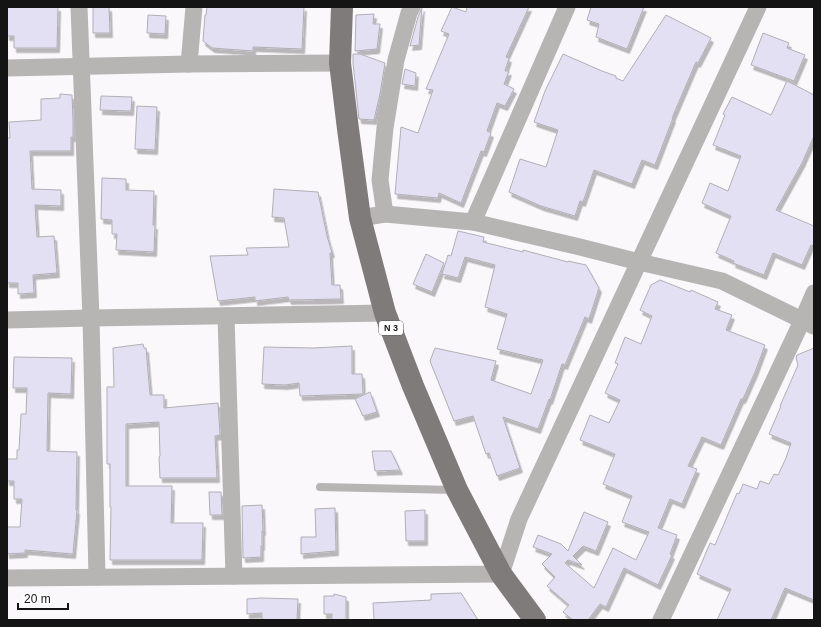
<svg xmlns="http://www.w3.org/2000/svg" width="821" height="627" font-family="Helvetica,sans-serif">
<defs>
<filter id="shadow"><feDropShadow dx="2.5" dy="4.5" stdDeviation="0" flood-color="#0004"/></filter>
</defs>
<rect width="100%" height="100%" fill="#fbf8fc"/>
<g fill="#e3e0f3" stroke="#b0afb4" filter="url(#shadow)">
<path d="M7,7H58L57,48H14V36H7Z"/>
<path d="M93,7H109L110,33H93Z"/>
<path d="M207,7H304L302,49L253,47V51L212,48L203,41L205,15H206Z"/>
<path d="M422,7L419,45L410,46L418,17Z"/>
<path d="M452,7L466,12L467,7H529L506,57L509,58L505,71H509L504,84L514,89L505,106L497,103L487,131L491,133L484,152L481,151L461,203L439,193L438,198L395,194L401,127L418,133L433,90L426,89L449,34L441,31Z"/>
<path d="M591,7H644L627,49L596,37L599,24L587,20Z"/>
<path d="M374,14L373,24H380L377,49L355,51L356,15Z"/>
<path d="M148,15L166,16L165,34L147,33Z"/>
<path d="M666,15L711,38L698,63L696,62L672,118H673L655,165L642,160L632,184L594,170L583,202L580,201L575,216L541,206L509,192L520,159L546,167L558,130L534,122L545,91L563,54L602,71L616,76V78L623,81Z"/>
<path d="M763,33L789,43L787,48L805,55L794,81L751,65Z"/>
<path d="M353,54H360L385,63L380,94L374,120L359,119L353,63Z"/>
<path d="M405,69L416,73L415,86L402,84Z"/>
<path d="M787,81L814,95V136L802,163L776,210L814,226V246L811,245L802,265L773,253L764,275L733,263L734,261L716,253L731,216L702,203L710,183L728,191L741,156L713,145L725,115L723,114L732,97L771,115Z"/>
<path d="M60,94L72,95L73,120V137H71V151H30L32,189L61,190V206L35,205L37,237L54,236L57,273L33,275L34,293L18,294V283H7V138H10L9,122L41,120V99L60,98Z"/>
<path d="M101,96L132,97L131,111L100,110Z"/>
<path d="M137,106L157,107L155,150L135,149Z"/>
<path d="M102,178L126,179V190L154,191L153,225H155L154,252L116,250L117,234H112V220L101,219Z"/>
<path d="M274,189L318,192L327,236L332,253H330L332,285H340L341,299L289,300L288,297L255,301V297L218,301L210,256L248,255L246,248L289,247L284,218L272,217Z"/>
<path d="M458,231L484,237L483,242L523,252V250L568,262V261L586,265L599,288L589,319L585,317L565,365L562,364L550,400L549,399L538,429L503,417L520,468L497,476L489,453L486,454L473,416L454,421L430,361L435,348L496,361L491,380L531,394L543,360L497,349L507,314L485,307L495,265L465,257L458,278L442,274L448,255L451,256Z"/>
<path d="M426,254L444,263L432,292L413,284Z"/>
<path d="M660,280L690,292L691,290L718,302L715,309L732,315L726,330L765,345L755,372L743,399H741L721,445L702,437L688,466L697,469L682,504L670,499L658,528L677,535L670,554L672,555L658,585L624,568L606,607L600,604L588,620H573L563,612L569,605L547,586L555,577L542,564L552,554L533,547L538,535L561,544L568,551L584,512L608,522L596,551L583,546L573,556L582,565L568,560L565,563L594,588L613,548L636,560L649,532L622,522L632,496L603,484L615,454L580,440L590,415L609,423L620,400L605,393L618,364L615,363L625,337L641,344L652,316L640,310L651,285Z"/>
<path d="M143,344L144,348H146L150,395H164V408L218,403L220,435L215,436L217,478H160L159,457L160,456L159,422L126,424V486H172L171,523H203L202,560H110L111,507H110V464H107V387H114L113,348Z"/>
<path d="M352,346V374H362L363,394L300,396L299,383L285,385L262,384L264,347L313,348Z"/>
<path d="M814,348V600L785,588L771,620H717L731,589L697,574L710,543L715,545L737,493L739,494L743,484L757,489L760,481L769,484L774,474L778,475L786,458L791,443L769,434L781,406H780L798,365L796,358L797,355Z"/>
<path d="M14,357L72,358L71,394L48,393L47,451L77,452L76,510H77L73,554L25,550V553L7,554V527H20L22,499H14V481H7V459H17V450H19L21,414H26L27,388H13Z"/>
<path d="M370,392L377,412L363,416L355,399Z"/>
<path d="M372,451H391L400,470L375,471Z"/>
<path d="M209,492H221L222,515H210Z"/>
<path d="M262,505L263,531H262V546H261V557L243,558L242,506Z"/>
<path d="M335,508L336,551L301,554V537H316L315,509Z"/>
<path d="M425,510V541H406L405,511Z"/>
<path d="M461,593L478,620H374L373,603L431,600V594Z"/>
<path d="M334,594L346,597V620H332V614H324V596H334Z"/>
<path d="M261,598L298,599L297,620H262V613L247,614V599Z"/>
</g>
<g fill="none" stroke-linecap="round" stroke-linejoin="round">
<path stroke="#b7b4b4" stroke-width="8" d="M320,487L456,490"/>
<g stroke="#b7b4b4" stroke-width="17">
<path d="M79,7L91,318L97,577"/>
<path d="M189,64L194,7"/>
<path d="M7,68L189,64L340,63"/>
<path d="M385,214L380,180L385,128L396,60L409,13L412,7"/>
<path d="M360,218L385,214L473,222L580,247L639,262L722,281L814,326"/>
<path d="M473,222L567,7"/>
<path d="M226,316L234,576"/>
<path d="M7,320L91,318L385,313"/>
<path d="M7,578L501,574L519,519L758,7"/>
<path d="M661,620L802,321L814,293"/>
</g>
<path stroke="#7f7b7b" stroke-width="22" d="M342,7L340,63L348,129L360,218L385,313L413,386L457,490L501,574L535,620"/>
</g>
<g text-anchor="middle" stroke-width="4" stroke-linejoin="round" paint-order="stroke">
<rect fill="#fff" stroke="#5b5a5b" stroke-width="1" x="379" y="321" width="24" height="14" rx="3"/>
<g font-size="9" font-weight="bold" fill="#151415">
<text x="391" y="331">N 3</text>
</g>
</g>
<rect width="821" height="627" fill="none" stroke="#151415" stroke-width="16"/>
<path d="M18 603v6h50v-6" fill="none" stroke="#151415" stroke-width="2"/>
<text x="24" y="603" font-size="12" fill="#151415" stroke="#ffffff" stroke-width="3" paint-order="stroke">20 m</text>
</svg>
